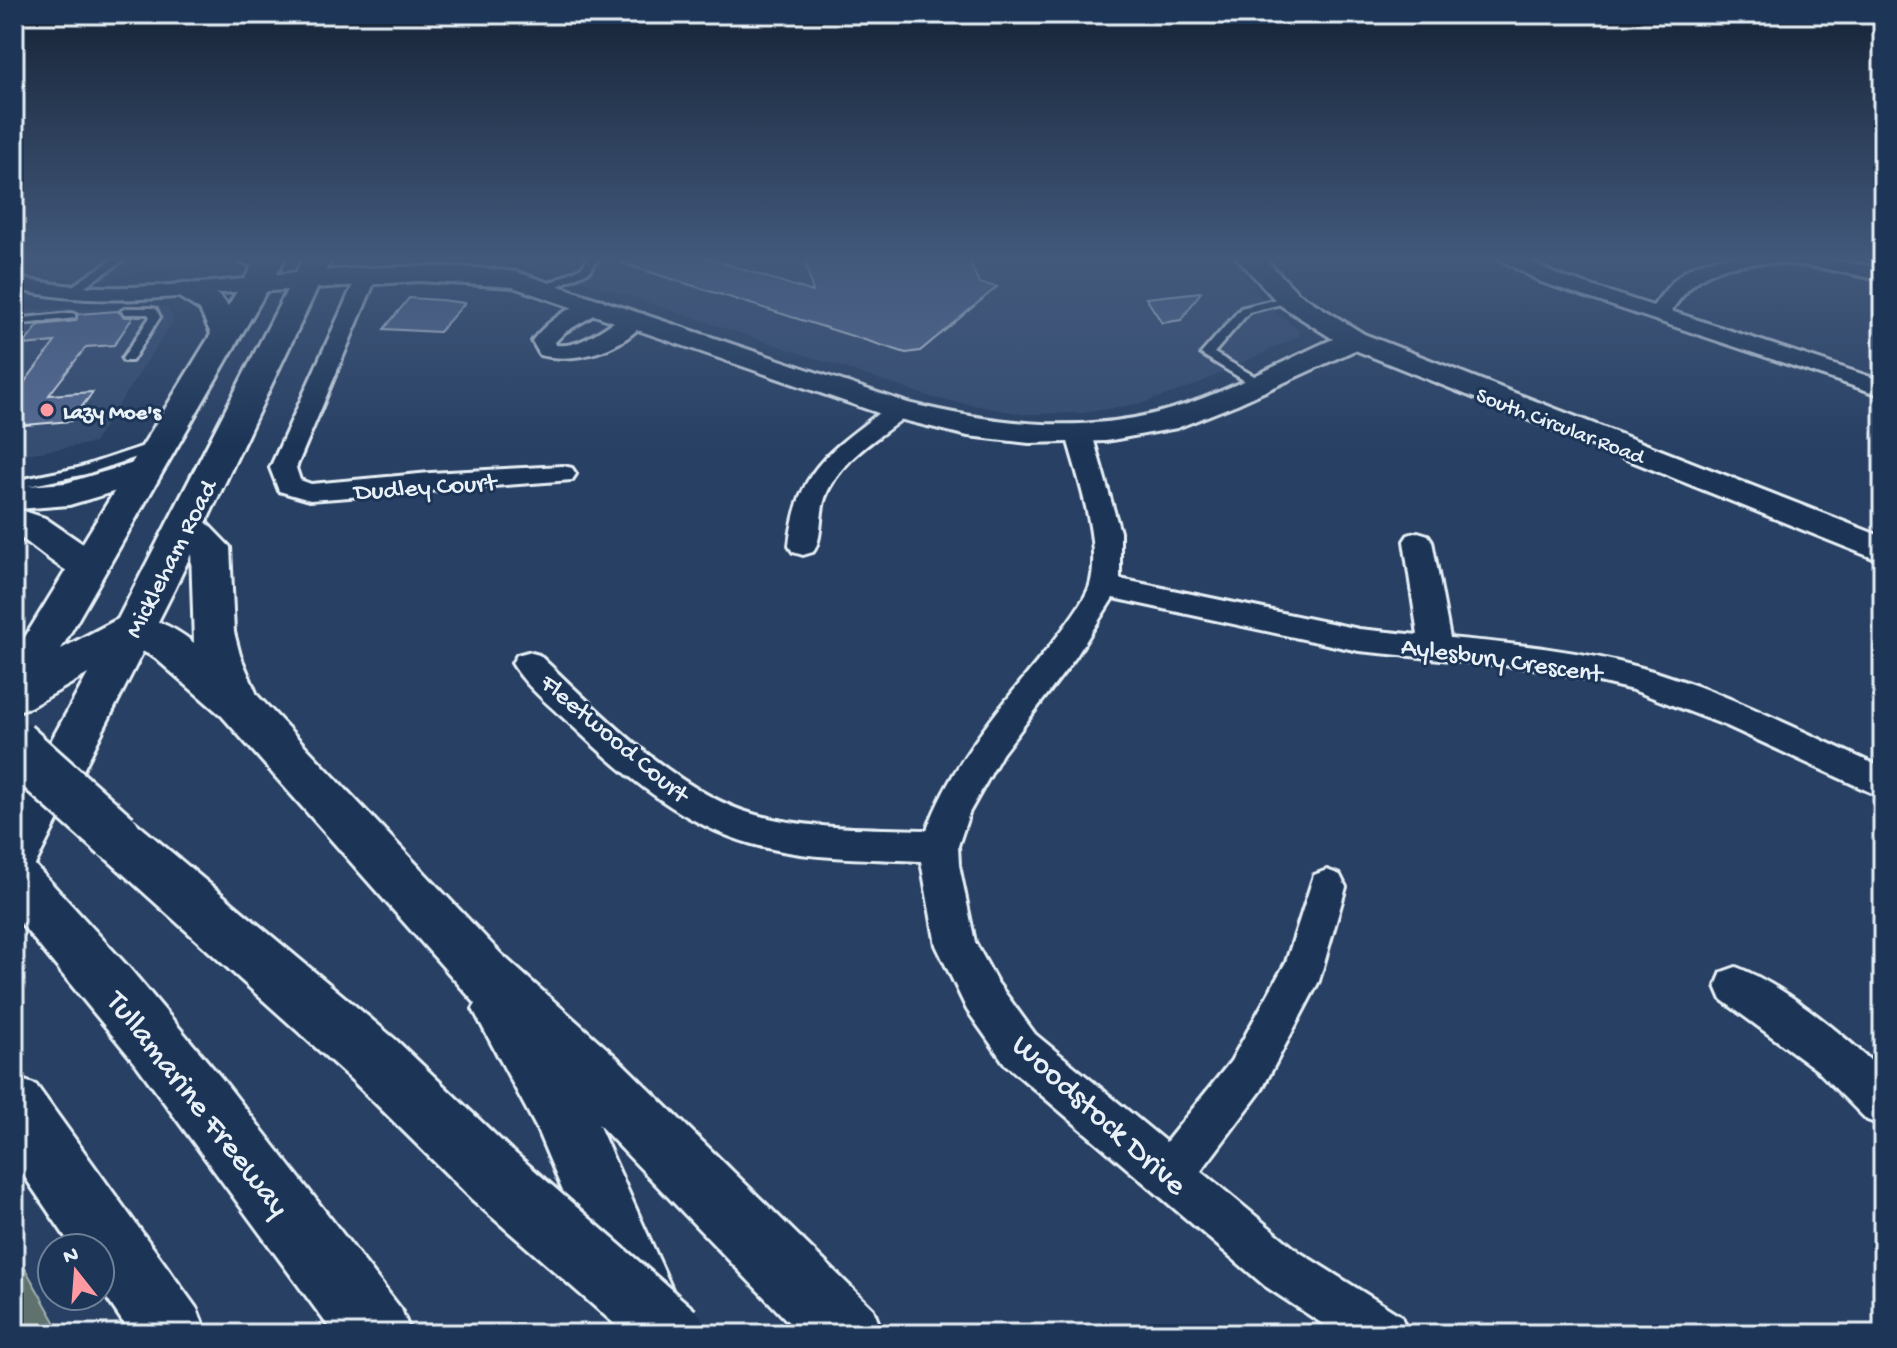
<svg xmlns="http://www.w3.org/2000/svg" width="1897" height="1348" font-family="'Gochi Hand',sans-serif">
<rect width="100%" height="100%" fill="#284063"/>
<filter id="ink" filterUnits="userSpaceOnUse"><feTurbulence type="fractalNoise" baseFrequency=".0125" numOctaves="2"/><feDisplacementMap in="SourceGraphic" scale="16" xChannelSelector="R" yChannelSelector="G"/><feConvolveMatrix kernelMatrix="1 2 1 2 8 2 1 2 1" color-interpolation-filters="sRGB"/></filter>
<g filter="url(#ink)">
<g fill="#354d71">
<path d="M14,257H204L199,266L125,272L111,280L57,279L14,270Z"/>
<path d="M389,257H1227L1272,309L1299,330V336L1193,386L1143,403L1083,413L1022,414L934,398L557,272L493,262Z"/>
<path d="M14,306L28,309L168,307L173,321L94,443L14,456Z"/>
</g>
<path fill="#5e726d" stroke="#a3b2b2" stroke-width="2" d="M14,1249L62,1334H14Z"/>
<g fill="#546b92" stroke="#e8f1f8" stroke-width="2">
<path d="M622,257H704L813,292L804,257H967L979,283L997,287L920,351L906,353L621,263Z"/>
<path d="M1201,292L1181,320L1162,323L1146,298Z"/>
<path d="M409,298L440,300L465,303L439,332L384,329Z"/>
<path d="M118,311L124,317H133L114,345L86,347L49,395L93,392L71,421L14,426V396L55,342L23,345L39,325L75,321L78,314Z"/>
</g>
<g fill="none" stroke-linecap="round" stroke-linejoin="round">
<defs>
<g id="service">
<path d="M116,257H129L71,295L62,293Z"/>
<path d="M589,257H599L590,271L549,290L540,288L582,267Z"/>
<path d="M1289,296L1293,297V301L1249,312L1214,353L1263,381V387H1255L1201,354L1241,308Z"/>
<path d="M152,308L156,309L160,317L132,361H124L122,359L150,317L148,314H126L121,311L126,308Z"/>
<path d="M71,313L75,314V318L14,325V319Z"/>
<path d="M159,441L164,442V448L86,474L14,489V481L78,468Z"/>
</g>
<g id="minor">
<path d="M234,257H265L277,265L267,271L237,261Z"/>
<path d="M1496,257H1523L1555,274L1653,306C1666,289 1678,272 1698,264C1740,247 1839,259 1883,269V281C1835,270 1758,251 1711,273C1693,281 1682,296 1671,311L1883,381V396L1541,282Z"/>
<path d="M367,270L377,276L296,468L300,480L311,484L430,473L563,466L572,468L576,474L572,480L310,500L279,491L270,468L357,276Z"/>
<path d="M14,277C95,295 174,285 256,278L266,284L256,290C174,297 95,308 14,289Z"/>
<path d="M595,299L603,300L606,305L603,310L565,332L555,342L556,345C591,349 617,308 644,314L647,319C623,350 576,364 540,355L532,341C546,322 572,304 595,299Z"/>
<path d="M898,403L907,405L910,410L907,415C877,439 838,461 825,498C819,515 823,538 813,552L803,555L793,552L789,546C798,465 831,452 889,405Z"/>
<path d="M1079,426L1088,429L1092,434L1120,532V579L1359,629L1418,635L1404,541L1408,535L1418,532L1428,535L1432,541L1450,638C1514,644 1579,650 1642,668C1725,691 1804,733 1883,768V798L1727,726L1633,690L1543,669L1359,651L1113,598L1075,658L1002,754L969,813L958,846L959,865L975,942L997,982L1035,1034L1166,1142L1231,1061L1286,962L1314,875L1327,870L1340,875L1346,887L1319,981L1261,1091L1201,1171L1299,1252L1401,1316L1408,1334H1338L1265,1286L1005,1064L967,1010L936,945L921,861C865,858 806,860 752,844C685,825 630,780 580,733C558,712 527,689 512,663L517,655L528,652L539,655C599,711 674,792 756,815C811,830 871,828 927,830C950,766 996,713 1038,661C1051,645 1085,602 1090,585C1102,543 1077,476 1066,434L1070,429Z"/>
<path d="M1736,967C1784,985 1845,1036 1883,1072V1126L1867,1120L1817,1070L1722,1000L1716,986L1722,972Z"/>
</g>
<path id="tertiary" d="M1236,257H1263L1298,293L1364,334L1883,537V562L1355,350L1237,404L1177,428L1106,441L1029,443L968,436L887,416L513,287L419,281L256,292L247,290L243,284L247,278L256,276C343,269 429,261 517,272L908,403C990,423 1074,434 1157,413C1218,398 1276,364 1333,339L1280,305Z"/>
<path id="primary" d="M258,257H286L61,649L118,619L304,257H332L174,590L32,871L14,878V808L88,674L30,707L14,712V655L211,334L200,310L177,296L173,290L177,284C194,279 218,290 228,306Z"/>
<g id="motorway">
<path d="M144,460L157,463L162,471L157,479L69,505L18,509L45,518L102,557L108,566L102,575C68,585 42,549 14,534V487L66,483Z"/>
<path d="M186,512L199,515L230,547L234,632L240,655L257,695L501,954L614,1055L873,1309L883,1334H800L598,1124L675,1296L665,1320L641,1330L617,1320L536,1127L473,1009L476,1004L222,716L154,657L118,639L112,629L118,619C144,611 174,627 194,643L191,550L167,524L173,515Z"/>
<path d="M116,815L134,821L396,1040L514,1153L524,1175L514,1197L492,1207L470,1197L354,1082L98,851L91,836L98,821Z"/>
<path d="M14,856L32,862L130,969L223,1080L401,1309L411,1334H334L136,1064L14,915Z"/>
<path d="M14,1077L36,1085L197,1309L207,1334H131L100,1288V1248H73L14,1161Z"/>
</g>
</defs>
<use href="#service" stroke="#e8f1f8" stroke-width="6"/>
<use href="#minor" stroke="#e8f1f8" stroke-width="6"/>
<use href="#tertiary" stroke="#e8f1f8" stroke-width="6"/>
<use href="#primary" stroke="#e8f1f8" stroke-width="6"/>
<use href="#motorway" stroke="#e8f1f8" stroke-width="6"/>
<use href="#service" fill="#1d3557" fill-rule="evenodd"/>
<use href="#minor" fill="#1d3557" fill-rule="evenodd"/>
<use href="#tertiary" fill="#1d3557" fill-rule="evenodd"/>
<use href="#primary" fill="#1d3557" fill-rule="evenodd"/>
<use href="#motorway" fill="#1d3557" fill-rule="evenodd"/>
<defs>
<path id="motorway-bridge-far1" d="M14,745L116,836"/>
<path id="motorway-bridge" d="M492,1175L674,1334"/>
</defs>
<use href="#motorway-bridge-far1" stroke="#e8f1f8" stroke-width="56" stroke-linecap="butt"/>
<use href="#motorway-bridge" stroke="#e8f1f8" stroke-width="69" stroke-linecap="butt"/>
<use href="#motorway-bridge-far1" stroke="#1d3557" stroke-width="50"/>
<use href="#motorway-bridge" stroke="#1d3557" stroke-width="63"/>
</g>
</g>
<linearGradient id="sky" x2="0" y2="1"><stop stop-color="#162336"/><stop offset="0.58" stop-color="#42597c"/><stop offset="1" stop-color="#42597c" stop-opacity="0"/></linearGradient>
<rect width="1897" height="446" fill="url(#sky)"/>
<circle fill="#ff9aa2" stroke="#1d3557" stroke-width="3" cx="47" cy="410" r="8"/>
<g text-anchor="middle" stroke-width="6" stroke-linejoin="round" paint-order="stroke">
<g font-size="22" font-weight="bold" fill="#e8f1f8" stroke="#1d3557" text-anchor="start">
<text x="63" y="418">Lazy Moe's</text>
</g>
<g font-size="22" fill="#e8f1f8" stroke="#1d3557">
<text transform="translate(1561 424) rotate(21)" y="8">South Circular Road</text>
</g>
<g font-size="26" fill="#e8f1f8" stroke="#1d3557">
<text transform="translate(425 485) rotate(-4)" y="9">Dudley Court</text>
<text transform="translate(169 558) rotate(-63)" y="9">Mickleham Road</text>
<text transform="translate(1502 658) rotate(8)" y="9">Aylesbury Crescent</text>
<text transform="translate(616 737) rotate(40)" y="9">Fleetwood Court</text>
</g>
<g font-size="32" fill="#e8f1f8" stroke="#1d3557">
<text transform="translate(200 1102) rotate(52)" y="11">Tullamarine Freeway</text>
<text transform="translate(1101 1113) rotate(42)" y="11">Woodstock Drive</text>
</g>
</g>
<rect width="1897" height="1348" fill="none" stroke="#1d3557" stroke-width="48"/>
<rect x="24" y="24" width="1849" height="1300" fill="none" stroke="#e8f1f8" stroke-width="3" filter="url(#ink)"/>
<g transform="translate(76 1272) rotate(343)"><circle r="38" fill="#1d3557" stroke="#6e8097" stroke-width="2"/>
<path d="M0-6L14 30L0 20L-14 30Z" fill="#ff9aa2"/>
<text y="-12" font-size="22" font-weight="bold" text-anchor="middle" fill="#e8f1f8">N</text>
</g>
</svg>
